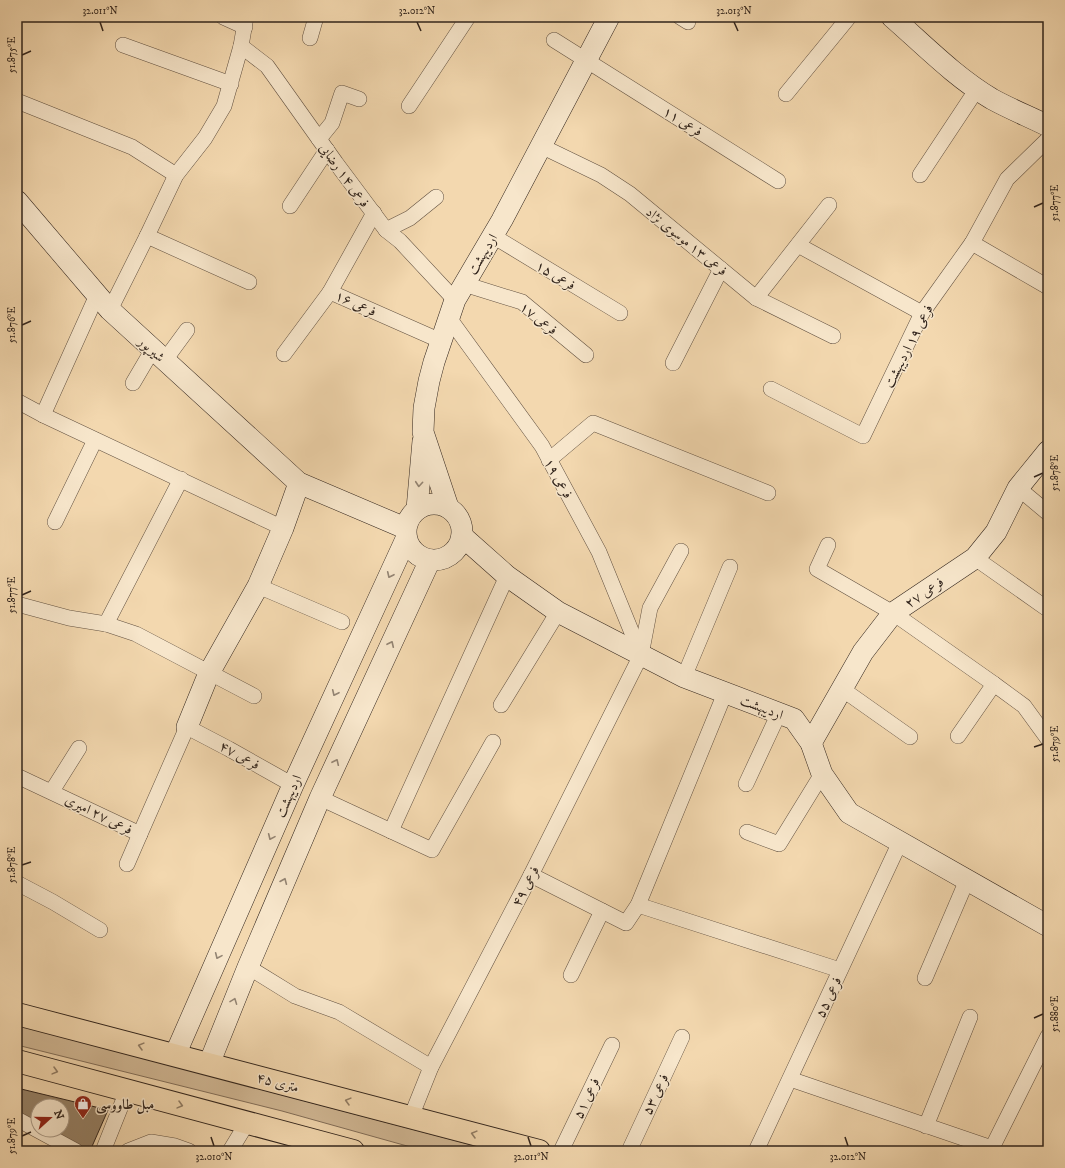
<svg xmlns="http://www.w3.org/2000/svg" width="1065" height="1168" font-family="'IM FELL DW Pica',Amiri,serif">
<rect width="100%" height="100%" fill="#f3d8af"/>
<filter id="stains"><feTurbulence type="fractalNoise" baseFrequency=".005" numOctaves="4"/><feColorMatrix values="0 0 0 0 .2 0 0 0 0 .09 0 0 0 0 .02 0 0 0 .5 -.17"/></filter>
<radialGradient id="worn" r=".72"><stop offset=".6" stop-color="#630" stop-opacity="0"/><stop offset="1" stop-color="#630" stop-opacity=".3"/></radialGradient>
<path fill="#d2b996" stroke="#826e59" d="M17,1025L495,1151H425L282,1111L17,1045Z"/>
<path fill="#968268" stroke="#31241c" d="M17,1088L108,1110L90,1151H85L47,1130H62V1106H38V1125L17,1114Z"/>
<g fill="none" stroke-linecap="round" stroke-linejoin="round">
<defs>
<g id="street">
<path d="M223,17L245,27"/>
<path d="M680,17L688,22"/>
<path d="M310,38L316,17"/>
<path d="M554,40L778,181"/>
<path d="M123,45L231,84"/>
<path d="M241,46L267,66L336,163L386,230L400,241L455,300"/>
<path d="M786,94L849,17"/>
<path d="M17,101L132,147L176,175"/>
<path d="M409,106L468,17"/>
<path d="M319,139L332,123L342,93L359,99"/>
<path d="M541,146L601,175L630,194L756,298L833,336"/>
<path d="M920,175L977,89"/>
<path d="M290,206L327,150"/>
<path d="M374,213L330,292L441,341"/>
<path d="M386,230L410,218L436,197"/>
<path d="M147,236L249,282"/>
<path d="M493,236L620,313"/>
<path d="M972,243L1048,287"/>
<path d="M798,245L922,313"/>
<path d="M464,284L522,302L586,355"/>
<path d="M756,298L829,205"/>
<path d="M110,310L147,236L176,175L205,138L224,106L241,46L246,17"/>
<path d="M449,318L542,446L599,552L641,655"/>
<path d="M284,354L330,292"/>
<path d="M165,360L187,330"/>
<path d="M673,363L721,269"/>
<path d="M133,383L153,349"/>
<path d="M771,389L863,436L922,313L972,243L1007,179L1048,139"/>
<path d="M17,401L43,415L283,528"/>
<path d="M43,415L97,295"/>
<path d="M549,460L593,423L768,493"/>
<path d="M1018,488L1048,513"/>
<path d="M55,522L95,440"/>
<path d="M828,545L817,569L893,613L994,684L958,736"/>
<path d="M975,558L1046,608"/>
<path d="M258,586L342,622"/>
<path d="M17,604L69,618L106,624L136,634L254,696"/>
<path d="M106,624L181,479"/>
<path d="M684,677L730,567"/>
<path d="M994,684L1024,706L1048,739"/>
<path d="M842,689L910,737"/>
<path d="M501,705L558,612"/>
<path d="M17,776L140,834L187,727L229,749L293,785"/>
<path d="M746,784L779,713"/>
<path d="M52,791L79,748"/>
<path d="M320,798L432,850L493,742"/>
<path d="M391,831L507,576"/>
<path d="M747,832L779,844L822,774"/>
<path d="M127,864L140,834"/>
<path d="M531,875L626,923L638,905L725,693"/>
<path d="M17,883L53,902L100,930"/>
<path d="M638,905L840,970"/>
<path d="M248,967L295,996L339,1012L431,1067"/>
<path d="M571,975L602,911"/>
<path d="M925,978L967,880"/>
<path d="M790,1079L992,1148L1048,1036"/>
<path d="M411,1117L431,1067L531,875L641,655L650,608L681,551"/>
<path d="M17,1119L76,1151"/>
<path d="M926,1126L970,1017"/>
<path d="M103,1151L127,1091"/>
<path d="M128,1151L151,1142L175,1146L189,1151"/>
<path d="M230,1151L247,1123"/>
<path d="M561,1151L612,1045"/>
<path d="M629,1151L682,1037"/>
<path d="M756,1151L900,842"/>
</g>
<g id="secondary">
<path d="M892,17C924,45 955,77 992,99C1010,109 1030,117 1048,126"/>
<path d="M17,201L110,310L299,483L405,528"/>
<circle cx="434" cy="532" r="28"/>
<path d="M448,507L423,432L424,408L429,381L434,362L455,300L502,220L609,17"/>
<path d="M417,509L423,441"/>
<path d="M462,536L507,576L558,612L684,677L794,719L811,743L822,774L849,813L1048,926"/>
<path d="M187,727L209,673L258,586L283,528L299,483"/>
<path d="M811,743L863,652L893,613L975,558L996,532L1018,488L1048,451"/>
<path d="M175,1055L293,785L406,539"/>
<path d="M209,1064L248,967L320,798L430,560"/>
</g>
<g id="primary">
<path d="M17,1014L539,1151"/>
<path d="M17,1061L353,1151"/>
</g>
</defs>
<use href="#street" stroke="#625141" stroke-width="16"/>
<use href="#secondary" stroke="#31241c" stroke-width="22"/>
<use href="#primary" stroke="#31241c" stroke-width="24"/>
<use href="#street" stroke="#f7e6cb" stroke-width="15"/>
<use href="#secondary" stroke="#f7e6cb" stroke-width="21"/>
<use href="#primary" stroke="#f3d8af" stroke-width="22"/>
</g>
<defs><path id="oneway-chevron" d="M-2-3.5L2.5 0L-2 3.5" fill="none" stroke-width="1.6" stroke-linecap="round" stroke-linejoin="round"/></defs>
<g stroke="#948574">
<use href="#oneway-chevron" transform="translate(419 484) rotate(95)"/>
<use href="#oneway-chevron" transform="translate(390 575) rotate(115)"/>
<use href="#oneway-chevron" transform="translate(391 644) rotate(-65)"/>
<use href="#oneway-chevron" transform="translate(335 693) rotate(115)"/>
<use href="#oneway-chevron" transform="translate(336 762) rotate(-65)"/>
<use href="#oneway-chevron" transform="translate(271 837) rotate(114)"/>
<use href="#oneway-chevron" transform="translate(284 881) rotate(-67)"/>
<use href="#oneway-chevron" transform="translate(218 956) rotate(114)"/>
<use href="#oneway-chevron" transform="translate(234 1001) rotate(-69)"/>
</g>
<g stroke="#927e66">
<use href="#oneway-chevron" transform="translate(141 1046) rotate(-165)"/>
<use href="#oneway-chevron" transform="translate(55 1071) rotate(15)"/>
<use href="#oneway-chevron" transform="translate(348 1101) rotate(-165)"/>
<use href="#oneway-chevron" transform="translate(180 1105) rotate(15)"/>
<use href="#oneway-chevron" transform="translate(474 1134) rotate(-165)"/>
</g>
<path fill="none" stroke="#31241c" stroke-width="1.5" d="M100,22L103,31M417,22L421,31M734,22L738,31M22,55L31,51M1034,207L1043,203M22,325L31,321M1034,477L1043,473M22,595L31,591M1034,747L1043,744M22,865L31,862M1034,1018L1043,1014M22,1136L31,1132M211,1137L214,1146M528,1137L531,1146M845,1137L848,1146"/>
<defs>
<symbol id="shop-pin" viewBox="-11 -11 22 30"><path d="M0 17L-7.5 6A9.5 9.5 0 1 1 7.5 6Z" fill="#8f2418" stroke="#f7e6cb"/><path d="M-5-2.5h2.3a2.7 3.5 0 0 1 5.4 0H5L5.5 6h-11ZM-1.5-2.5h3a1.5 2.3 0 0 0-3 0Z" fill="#fff"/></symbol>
</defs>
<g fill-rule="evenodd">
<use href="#shop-pin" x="73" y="1094" width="20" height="27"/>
</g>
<g text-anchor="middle" stroke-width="3" stroke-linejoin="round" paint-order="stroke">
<g font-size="14" fill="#31241c" stroke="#f7e6cb">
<text transform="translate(683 121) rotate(32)" y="5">فرعی ۱۱</text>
<text transform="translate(345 175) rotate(54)" y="5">فرعی ۱۴ رضایی</text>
<text transform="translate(687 241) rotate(39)" y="5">فرعی ۱‍۳ موسوی نژاد</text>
<text transform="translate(482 254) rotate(-59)" y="5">اردیبهشت</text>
<text transform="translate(556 275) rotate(31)" y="5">فرعی ۱۵</text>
<text transform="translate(356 303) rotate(24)" y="5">فرعی ۱۶</text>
<text transform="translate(539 318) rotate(38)" y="5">فرعی ۱۷</text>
<text transform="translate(908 346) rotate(-63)" y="5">فرعی ۱۹ اردیبهشت</text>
<text transform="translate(152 349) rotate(42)" y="5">شیرپور</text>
<text transform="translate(559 478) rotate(61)" y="5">فرعی ۱۹</text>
<text transform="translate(924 592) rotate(-34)" y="5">فرعی ۲۷</text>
<text transform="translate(762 707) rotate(21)" y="5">اردیبهشت</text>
<text transform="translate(240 755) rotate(29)" y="5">فرعی ۴۷</text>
<text transform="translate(288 796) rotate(-66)" y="5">اردیبهشت</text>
<text transform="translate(99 814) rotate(26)" y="5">فرعی ۲۷ امیری</text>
<text transform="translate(525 886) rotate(-63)" y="5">فرعی ۴۹</text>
<text transform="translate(828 997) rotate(-65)" y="5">فرعی ۵۵</text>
<text transform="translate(278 1082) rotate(15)" y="5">۴۵ متری</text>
<text transform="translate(655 1094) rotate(-65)" y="5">فرعی ۵۳</text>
<text transform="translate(586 1098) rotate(-65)" y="5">فرعی ۵۱</text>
</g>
<g font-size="14" font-weight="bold" fill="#31241c" stroke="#f7e6cb" text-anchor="start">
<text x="96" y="1109">مبل طاووسی</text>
</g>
</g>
<rect width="1065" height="1168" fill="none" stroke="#f3d8af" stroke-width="44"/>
<g transform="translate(50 1118) rotate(69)"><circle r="19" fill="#f7e6cb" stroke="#a89885"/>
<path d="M0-3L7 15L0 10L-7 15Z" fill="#8f2418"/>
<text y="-6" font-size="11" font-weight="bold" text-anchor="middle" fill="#31241c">N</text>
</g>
<rect x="22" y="22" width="1021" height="1124" fill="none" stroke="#31241c" stroke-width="1.5"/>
<g font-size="10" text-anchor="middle" fill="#31241c">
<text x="100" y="14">32.011°N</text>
<text x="417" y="14">32.012°N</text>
<text x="734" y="14">32.013°N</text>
<text transform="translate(11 55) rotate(-90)" y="4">51.875°E</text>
<text transform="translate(1054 203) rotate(-90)" y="4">51.877°E</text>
<text transform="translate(11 325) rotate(-90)" y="4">51.876°E</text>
<text transform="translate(1054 473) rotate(-90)" y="4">51.878°E</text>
<text transform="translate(11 595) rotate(-90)" y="4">51.877°E</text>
<text transform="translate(1054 744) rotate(-90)" y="4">51.879°E</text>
<text transform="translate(11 865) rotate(-90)" y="4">51.878°E</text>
<text transform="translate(1054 1014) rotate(-90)" y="4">51.880°E</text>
<text transform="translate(11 1136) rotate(-90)" y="4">51.879°E</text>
<text x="214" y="1160">32.010°N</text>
<text x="531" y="1160">32.011°N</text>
<text x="848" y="1160">32.012°N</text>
</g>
<rect width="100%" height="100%" filter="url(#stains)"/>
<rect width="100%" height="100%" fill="url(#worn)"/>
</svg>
